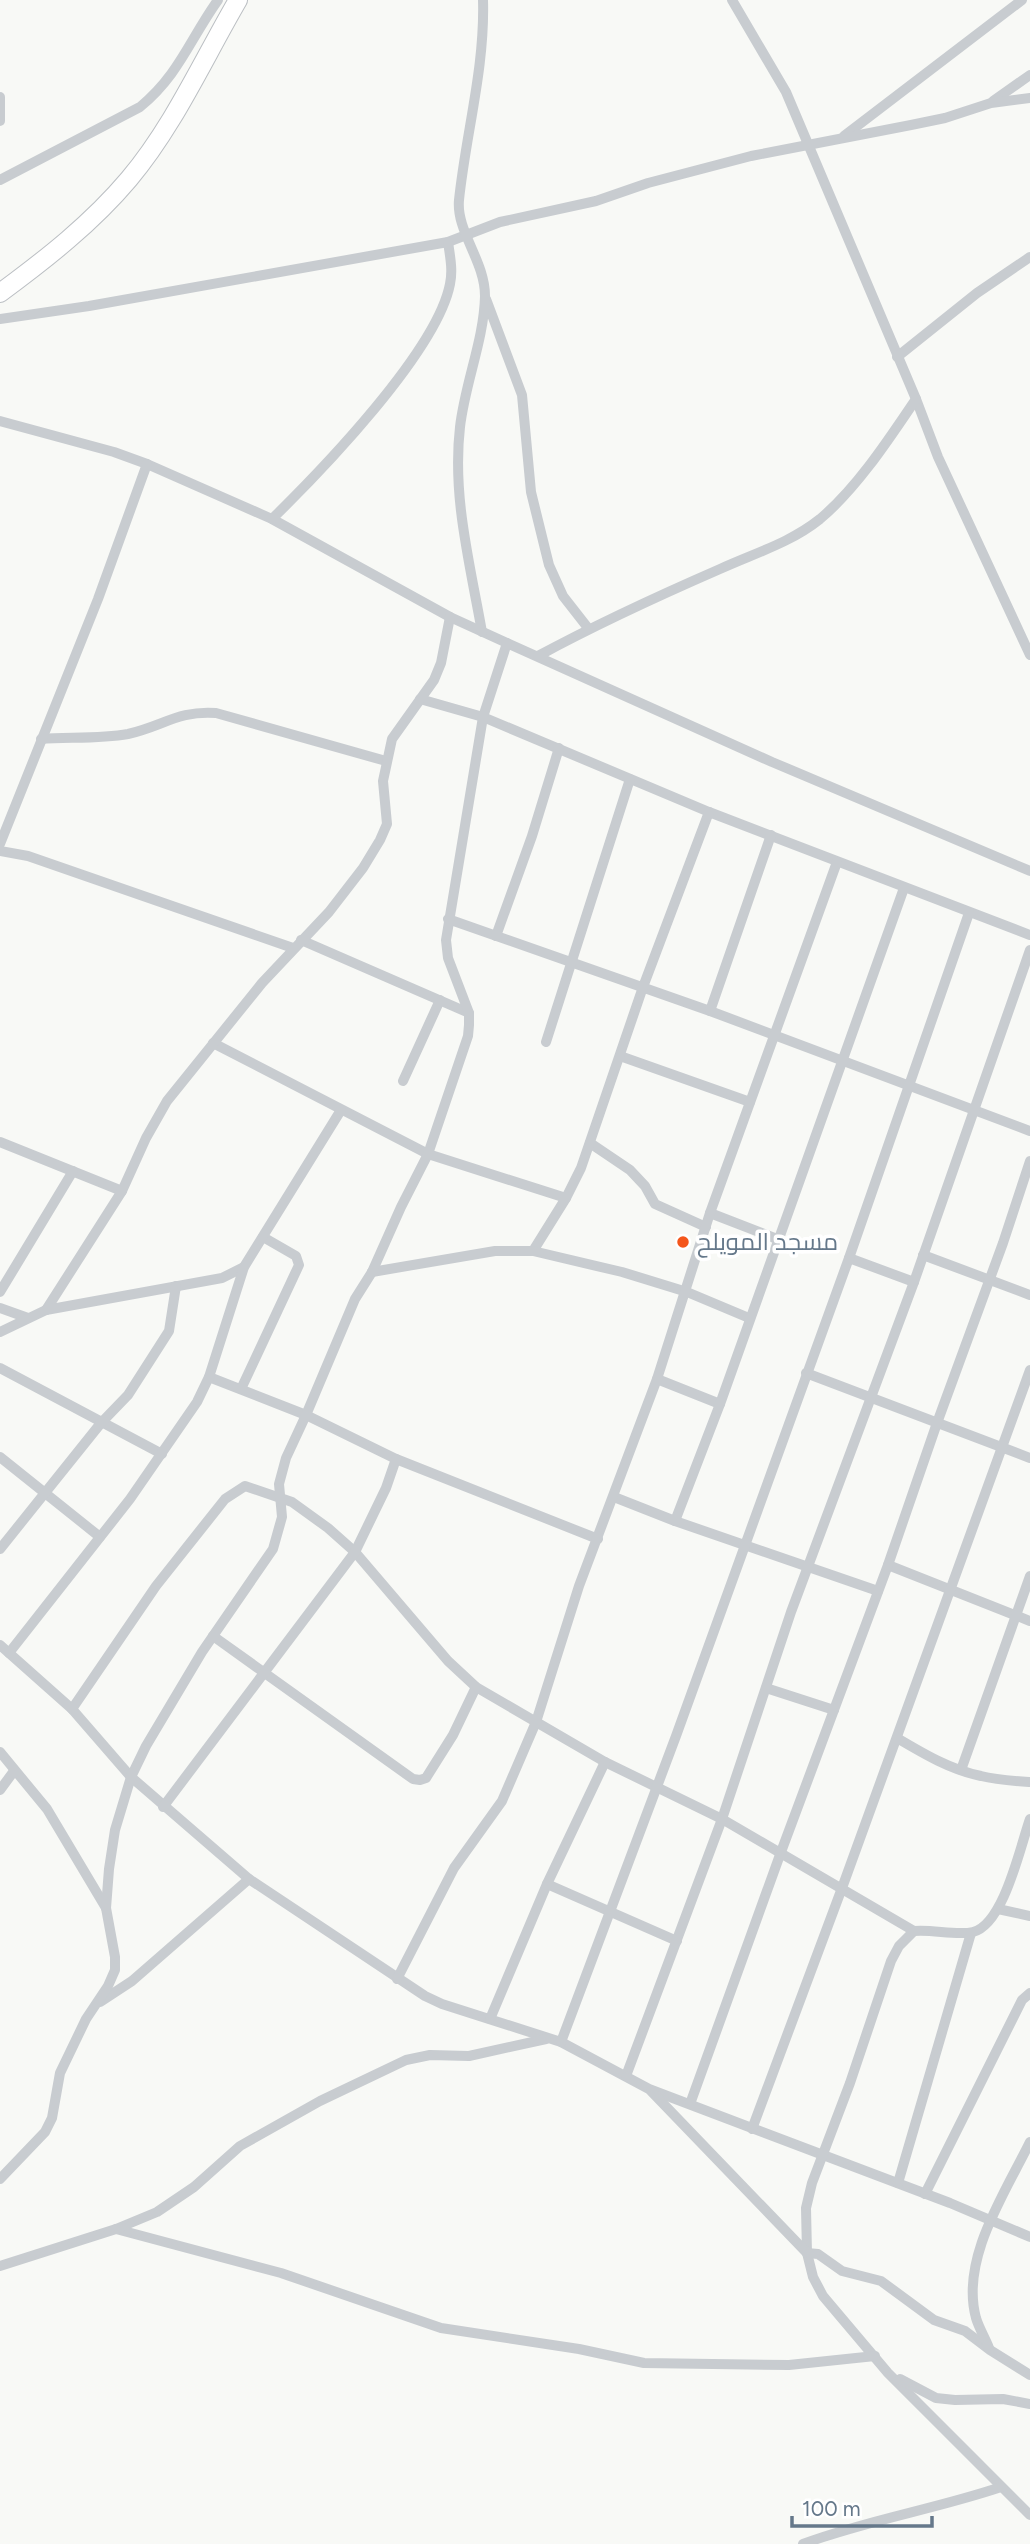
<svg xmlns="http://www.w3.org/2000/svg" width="1030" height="2544" font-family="Figtree,Cairo,sans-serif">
<rect width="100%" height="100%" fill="#f8f9f6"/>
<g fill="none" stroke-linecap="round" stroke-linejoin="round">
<defs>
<path id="primary" d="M0,293C46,259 92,223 129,179C173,127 203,60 238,0"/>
</defs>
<use href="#primary" stroke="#bbbfc3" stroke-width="20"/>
<g stroke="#c8ccd0" stroke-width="10">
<path d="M732,0L786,92L916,399L938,457L1030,655"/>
<path d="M0,97V121"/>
<path d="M993,101L1030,75"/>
<path d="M844,136L1022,0"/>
<path d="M0,180L140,107C179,75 190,39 218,0"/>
<path d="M486,299L522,395L531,492L549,565L563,596L588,628"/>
<path d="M0,319L89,306L448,242L500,222L596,201L648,183L751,156L911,125L945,118L991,103L1030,98"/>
<path d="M897,357L977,293L1030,257"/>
<path d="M0,421L114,452L147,464L272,519L450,617L507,643L772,762L1030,871"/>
<path d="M272,519C322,470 437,351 450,284C453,270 450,256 448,242"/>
<path d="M482,632C470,564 452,496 460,427C465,383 484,340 485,296C485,261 456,231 459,200C466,133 485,68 483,0"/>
<path d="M538,656C597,624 658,596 720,569C755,553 790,543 820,519C857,488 889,439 916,399"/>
<path d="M420,699L483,717L709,812L1030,935"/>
<path d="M41,739C69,737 100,739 128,734C161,727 179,710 216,713L386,761"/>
<path d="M0,844L98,599L147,464"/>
<path d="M0,851L28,856L293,948"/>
<path d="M448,919L710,1011L1030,1131"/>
<path d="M496,936L532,836L559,748"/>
<path d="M301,940L469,1013"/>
<path d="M710,1011L771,835"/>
<path d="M546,1042L630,779"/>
<path d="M213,1043L428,1154L566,1198"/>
<path d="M620,1056L750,1102"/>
<path d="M403,1081L440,1000"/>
<path d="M0,1142L122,1191"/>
<path d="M590,1143L630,1170L645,1186L655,1204L706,1227"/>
<path d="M710,1213L777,1239"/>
<path d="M533,1251L566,1198L581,1168L643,987L709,812"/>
<path d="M923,1255L1030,1295"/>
<path d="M849,1258L914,1282"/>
<path d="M372,1272L495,1251H533L622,1272L687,1292L749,1318"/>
<path d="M0,1292L73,1171"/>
<path d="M0,1308L28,1318"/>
<path d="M46,1310L122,1191L146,1138L167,1101L262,983L329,912L363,868L380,840L387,824L383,781L392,739L434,680L441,663L450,617"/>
<path d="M0,1332L46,1310L222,1278L244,1267"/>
<path d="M0,1368L162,1454"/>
<path d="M806,1373L1030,1458"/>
<path d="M209,1377L306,1415L396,1459L598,1539"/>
<path d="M657,1379L720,1404"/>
<path d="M241,1389L299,1265L296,1256L263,1237"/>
<path d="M0,1457L100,1537"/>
<path d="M614,1497L675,1521L878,1591"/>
<path d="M675,1521L720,1404L904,888"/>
<path d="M0,1549L101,1423L128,1395L169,1331L176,1286"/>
<path d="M888,1565L1030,1621"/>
<path d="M213,1636L413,1779L420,1780L426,1778L453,1735L476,1687"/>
<path d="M0,1645L72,1709L131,1777L249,1879L425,1996L442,2004L561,2042L649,2089L950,2203L1030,2237"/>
<path d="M9,1653L130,1499L197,1402L209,1377L244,1267L341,1110"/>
<path d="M766,1688L834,1710"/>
<path d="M72,1709L156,1586L225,1499L245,1486L292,1502L328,1528L355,1552L448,1661L476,1687L605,1762L722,1819L914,1931"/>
<path d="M897,1738C924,1754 951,1770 981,1776C997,1780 1014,1781 1030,1782"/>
<path d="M0,1752L47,1809L106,1908"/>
<path d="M961,1770L1030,1576"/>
<path d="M0,1790L14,1771"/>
<path d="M163,1807L355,1552L386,1488L396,1459"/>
<path d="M1030,1819C1020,1847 1004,1924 973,1932C957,1936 932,1929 914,1931L899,1946L891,1961L850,2083L812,2183L806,2208L807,2253L813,2277L823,2296L839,2315L888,2373L1030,2515"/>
<path d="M547,1884L677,1941"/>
<path d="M998,1909L1030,1916"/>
<path d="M397,1979L454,1868L502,1801L536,1722L579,1586L657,1379L710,1213L837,862"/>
<path d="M100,2002L132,1981L249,1879"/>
<path d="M490,2019L547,1884L605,1762"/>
<path d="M561,2042L676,1736L849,1258L969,913"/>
<path d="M626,2076L722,1819L791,1612L914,1282L1030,950"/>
<path d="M651,2091L807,2253L818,2254L842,2271L881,2281L934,2320L965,2331L990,2350L1030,2375"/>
<path d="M690,2104L781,1852L888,1565L937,1423L1003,1243L1030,1161"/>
<path d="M752,2129L842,1888L1030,1370"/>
<path d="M0,2179L45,2132L52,2118L60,2073L86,2019L108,1986L115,1970V1957L106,1908L109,1869L115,1830L131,1777L146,1746L202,1652L273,1549L282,1517L279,1484L286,1458L306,1415L355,1299L372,1272L401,1207L428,1154L468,1036L469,1025V1013L448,958L446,940L483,717L507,643"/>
<path d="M898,2183L971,1933"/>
<path d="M925,2194L1022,2000L1030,1993"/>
<path d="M116,2229L281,2273L441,2328L579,2349L644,2363L789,2365L875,2356"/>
<path d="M0,2266L116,2229L157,2212L194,2187L240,2146L320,2101L406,2060L430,2055L469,2056L546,2039"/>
<path d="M989,2348C985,2338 979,2328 976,2318C960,2259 1005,2193 1030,2142"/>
<path d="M900,2379L936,2398L955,2400L1003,2399L1030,2404"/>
<path d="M803,2544C867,2520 936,2509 1001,2487"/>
</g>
<use href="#primary" stroke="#fff" stroke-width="18"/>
</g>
<circle fill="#f4561b" stroke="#fff" stroke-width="2.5" cx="683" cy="1242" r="7"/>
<g text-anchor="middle" stroke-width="7" stroke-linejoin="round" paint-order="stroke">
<g font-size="24" fill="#65788a" stroke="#fff" text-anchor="start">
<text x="697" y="1250">مسجد المويلح</text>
</g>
</g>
<path d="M792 2516v10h140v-10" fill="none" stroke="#65788a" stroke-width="3.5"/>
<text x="802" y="2516" font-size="21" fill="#65788a" stroke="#ffffff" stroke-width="5" paint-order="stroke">100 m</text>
</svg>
